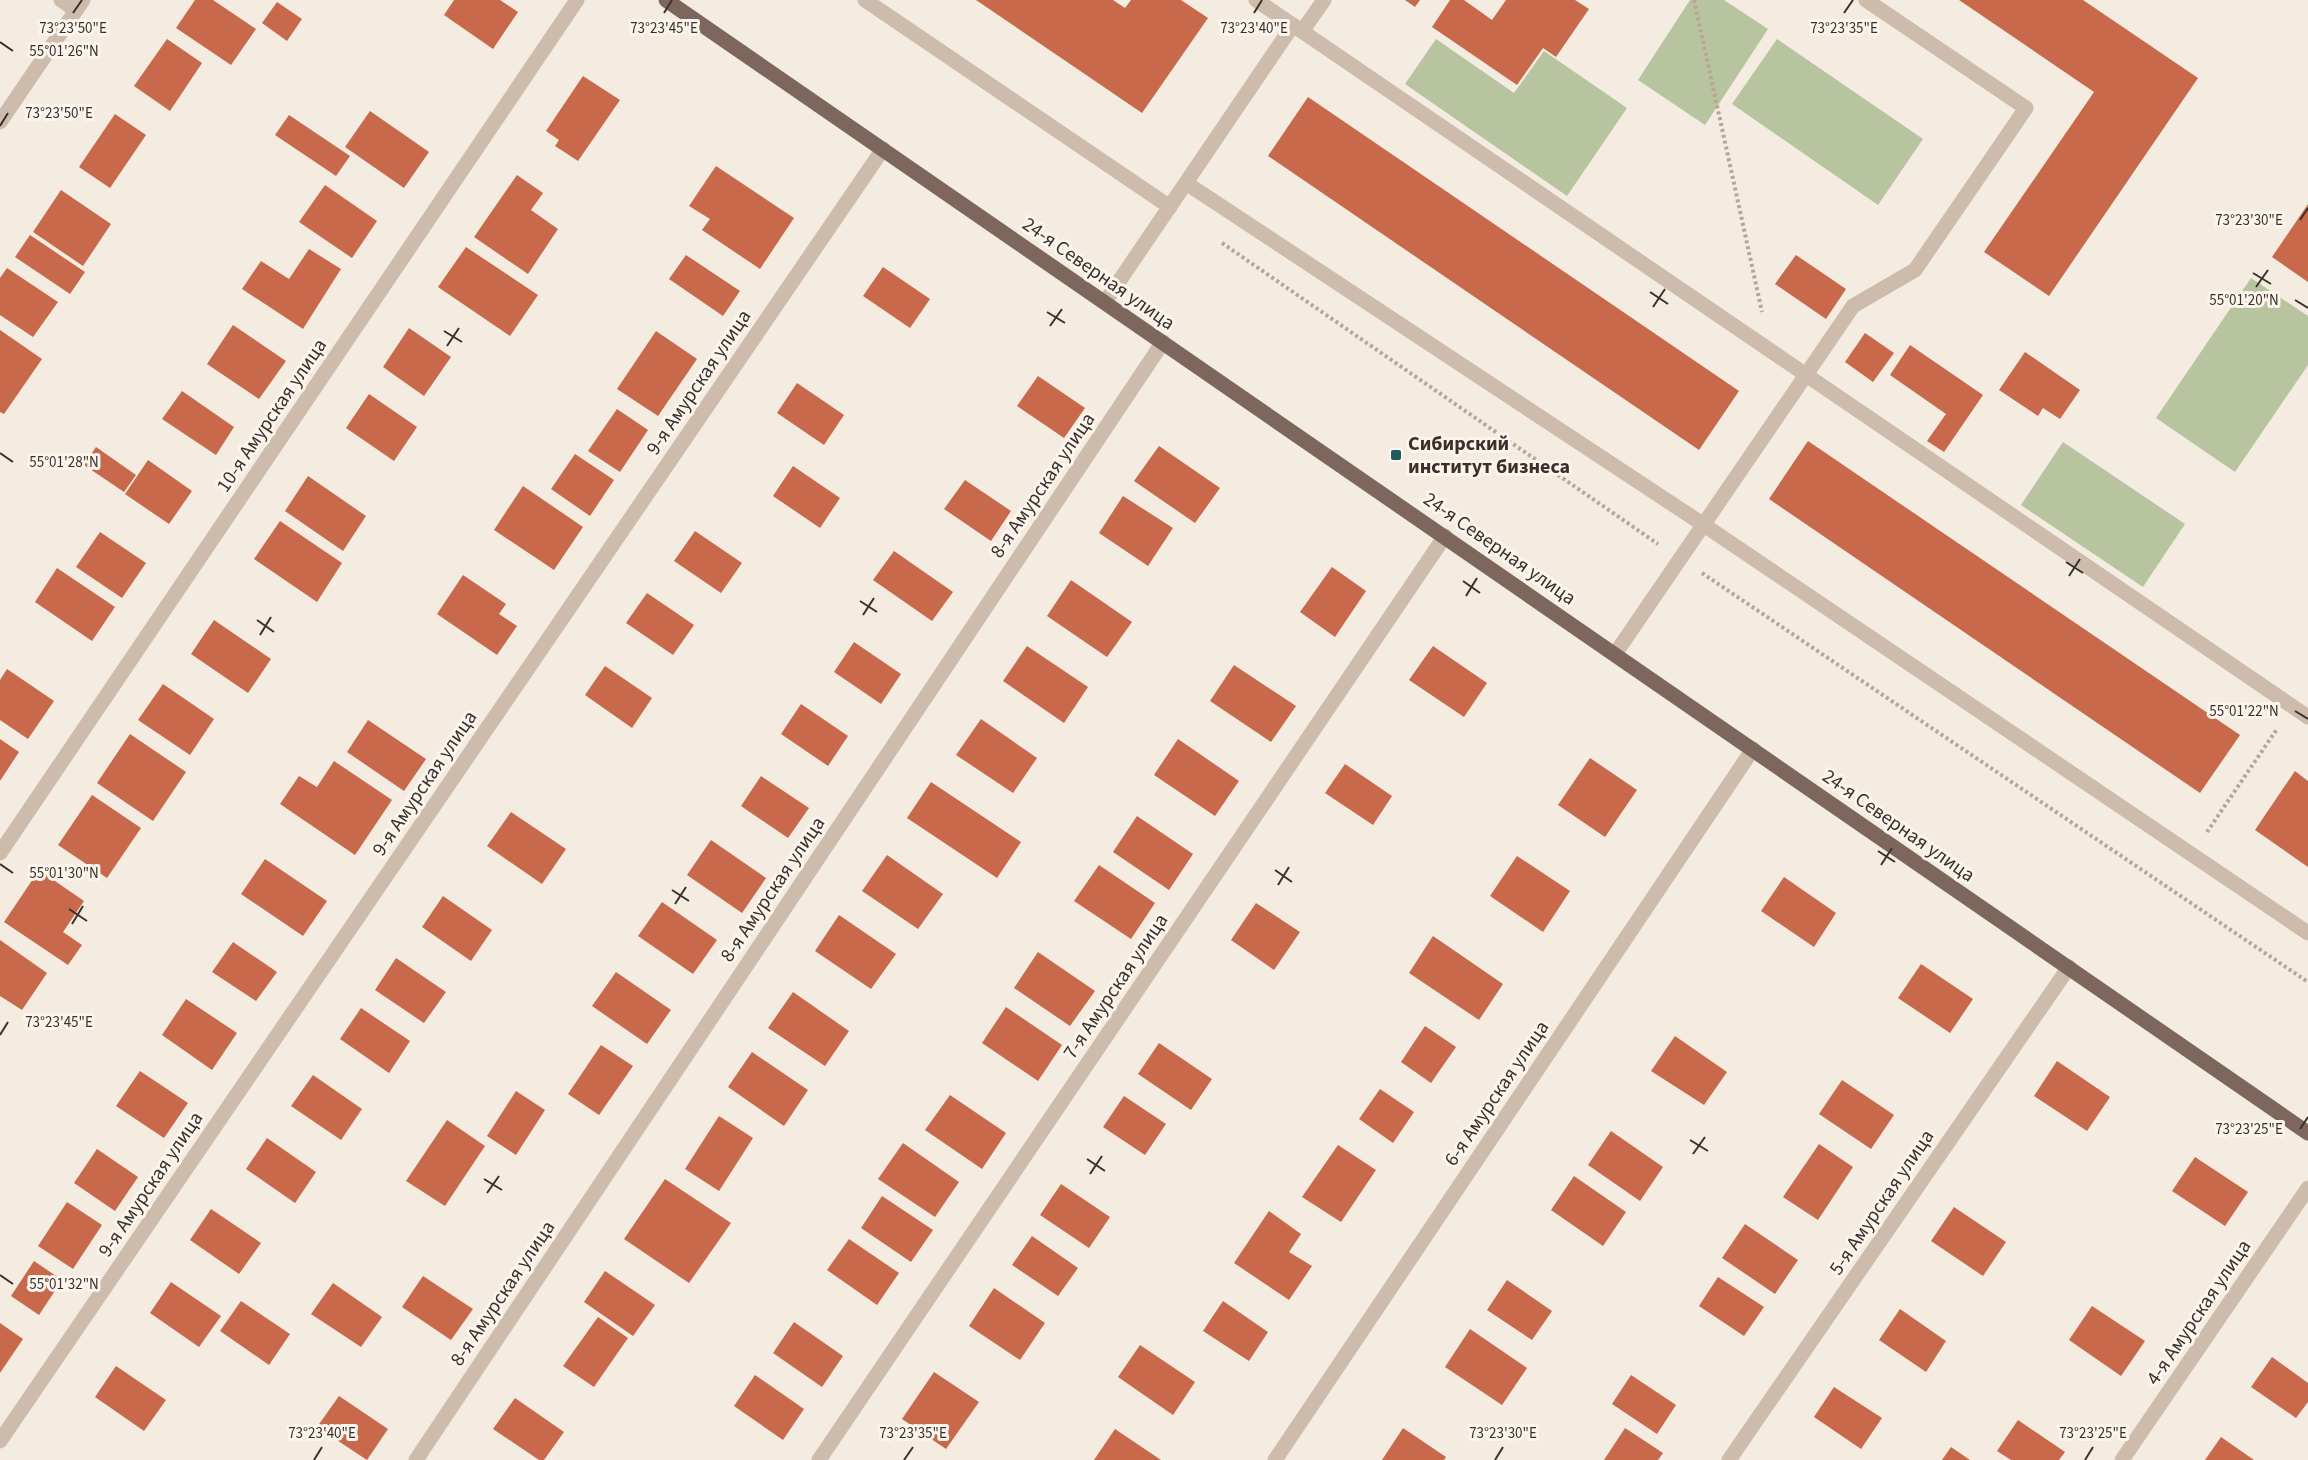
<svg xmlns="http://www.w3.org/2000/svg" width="2308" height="1460" font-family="'Source Sans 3',sans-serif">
<rect width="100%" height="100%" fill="#f4ebe1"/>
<g fill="#b8c4a0">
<path d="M1690,0H1724L1768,29L1705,125L1638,80Z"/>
<path d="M1436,39L1514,93L1544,51L1627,108L1567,196L1405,84Z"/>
<path d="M1777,39L1923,139L1878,205L1732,104Z"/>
<path d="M2251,278L2308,316V365L2235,472L2156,418Z"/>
<path d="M2063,442L2185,524L2143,587L2021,505Z"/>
</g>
<g fill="#c8694b">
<path d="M195,0H213L256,29L231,65L176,28Z"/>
<path d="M454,0H500L518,12L493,49L444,15Z"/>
<path d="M976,0H1113L1125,8L1131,0H1181L1208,18L1142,113Z"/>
<path d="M1405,0H1420L1415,7Z"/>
<path d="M1450,0H1464L1492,20L1506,0H1575L1589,9L1556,57L1543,48L1517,85L1432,27Z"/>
<path d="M1959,0H2083L2198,78L2049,296L1984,252L2094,92Z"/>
<path d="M277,2L302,19L287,41L262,23Z"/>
<path d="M167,39L202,63L170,111L134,86Z"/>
<path d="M583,76L620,100L578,161L555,146L559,140L546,131Z"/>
<path d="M1308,97L1739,391L1699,450L1268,156Z"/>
<path d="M370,111L429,152L404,188L345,147Z"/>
<path d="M115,114L146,135L110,188L79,167Z"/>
<path d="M289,115L350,156L336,176L275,135Z"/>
<path d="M716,166L794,218L760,269L702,230L710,219L689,206Z"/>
<path d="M517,175L543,193L531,210L558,229L528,274L474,237Z"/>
<path d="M325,185L377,221L352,258L299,222Z"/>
<path d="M61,190L111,224L83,266L33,232Z"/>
<path d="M2308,204V282L2272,257Z"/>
<path d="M30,235L85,272L70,294L15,257Z"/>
<path d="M466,247L538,295L510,336L438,287Z"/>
<path d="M309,249L341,269L303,329L242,289L261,261L289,279Z"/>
<path d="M686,255L740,291L723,316L669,279Z"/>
<path d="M1796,255L1846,289L1826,319L1775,284Z"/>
<path d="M883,267L930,299L910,328L863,296Z"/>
<path d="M7,268L58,302L33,337L0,315V278Z"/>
<path d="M233,325L286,361L259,399L207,364Z"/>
<path d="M409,328L451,357L424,396L383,367Z"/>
<path d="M0,330L42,359L4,414L0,412Z"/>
<path d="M656,331L697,359L658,416L617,389Z"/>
<path d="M1865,333L1894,353L1873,382L1845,362Z"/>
<path d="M1910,345L1983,395L1944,452L1927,441L1946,414L1890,375Z"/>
<path d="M2025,352L2080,390L2060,419L2043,408L2038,416L1999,390Z"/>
<path d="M1038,376L1085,408L1064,438L1017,406Z"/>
<path d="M797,383L844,415L824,445L777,413Z"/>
<path d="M182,391L234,427L216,455L162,419Z"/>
<path d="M369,394L417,427L394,461L346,428Z"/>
<path d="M617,409L648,430L620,472L588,451Z"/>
<path d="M1808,441L2240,735L2200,793L1769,499Z"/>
<path d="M1159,446L1220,488L1195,523L1134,481Z"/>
<path d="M96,447L136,475L124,492L84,465Z"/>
<path d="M575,454L614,480L590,516L551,489Z"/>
<path d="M148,460L192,491L169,524L125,494Z"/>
<path d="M793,466L840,498L820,528L773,496Z"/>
<path d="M308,476L366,516L343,551L285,511Z"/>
<path d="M965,480L1011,511L991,541L944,509Z"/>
<path d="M523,486L583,527L554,570L494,530Z"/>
<path d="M1123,496L1173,528L1148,566L1099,533Z"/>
<path d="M280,521L342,563L317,602L254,559Z"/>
<path d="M695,531L742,563L721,593L674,561Z"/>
<path d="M100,532L146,563L122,598L76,567Z"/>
<path d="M894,551L953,592L932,621L873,580Z"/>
<path d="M1332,567L1366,591L1335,637L1300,612Z"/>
<path d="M57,568L115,607L92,641L35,602Z"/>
<path d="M463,575L506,604L499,614L517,626L497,655L437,614Z"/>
<path d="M1071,580L1132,622L1107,657L1047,616Z"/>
<path d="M647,593L694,625L673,655L626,623Z"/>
<path d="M214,620L271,659L248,693L191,654Z"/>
<path d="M854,642L901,674L881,704L834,672Z"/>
<path d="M1027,646L1088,687L1064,723L1003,681Z"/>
<path d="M1433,646L1487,683L1464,717L1409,680Z"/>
<path d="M1234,665L1296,706L1271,742L1210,701Z"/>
<path d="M605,666L652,698L632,728L585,695Z"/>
<path d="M7,669L54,701L28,739L0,720V680Z"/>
<path d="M163,684L214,719L190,755L138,720Z"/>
<path d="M801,704L848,736L828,766L781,734Z"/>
<path d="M981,719L1037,758L1013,793L956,755Z"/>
<path d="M368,720L426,759L404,791L347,752Z"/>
<path d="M130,734L186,772L153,821L97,783Z"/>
<path d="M0,739L19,752L0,781Z"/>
<path d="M1178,739L1239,781L1215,816L1154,775Z"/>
<path d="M1590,758L1637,790L1605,837L1558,805Z"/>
<path d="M334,761L392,800L355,855L280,804L299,776L317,787Z"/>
<path d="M1345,764L1392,796L1373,825L1325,793Z"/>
<path d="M2295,771L2308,781V867L2255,830Z"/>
<path d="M761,776L809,808L788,838L741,806Z"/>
<path d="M931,782L1021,842L997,878L907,818Z"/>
<path d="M92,795L141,828L107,878L58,845Z"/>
<path d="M511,812L566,849L542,884L487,846Z"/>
<path d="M1137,816L1193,854L1169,890L1113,852Z"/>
<path d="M711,840L766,878L742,913L687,875Z"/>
<path d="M887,855L943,894L918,929L862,891Z"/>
<path d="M1517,856L1570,891L1543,932L1490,896Z"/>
<path d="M265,859L327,901L303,936L241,894Z"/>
<path d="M1099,865L1155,903L1131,939L1074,901Z"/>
<path d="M39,870L84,901L63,932L82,945L68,965L4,922Z"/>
<path d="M1784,877L1836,913L1814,947L1761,911Z"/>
<path d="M443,896L492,930L471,961L422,927Z"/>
<path d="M662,902L717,940L693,974L638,936Z"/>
<path d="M1256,903L1300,932L1274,970L1231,940Z"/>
<path d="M839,915L896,954L871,989L815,951Z"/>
<path d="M1433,936L1503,984L1479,1020L1409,973Z"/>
<path d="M0,940L47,973L22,1010L0,996Z"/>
<path d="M233,942L277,972L256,1001L212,972Z"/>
<path d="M1038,952L1095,991L1070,1026L1014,988Z"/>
<path d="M396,958L446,992L424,1023L375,990Z"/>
<path d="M1921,964L1973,999L1950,1033L1898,998Z"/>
<path d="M616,972L671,1010L647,1044L592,1006Z"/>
<path d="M793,992L849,1031L825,1066L768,1028Z"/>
<path d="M186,999L237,1033L212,1070L162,1035Z"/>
<path d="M1006,1007L1062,1045L1038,1081L982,1043Z"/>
<path d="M361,1008L410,1041L389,1073L340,1039Z"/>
<path d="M1425,1026L1456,1047L1431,1083L1401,1062Z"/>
<path d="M1675,1036L1727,1072L1704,1105L1651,1071Z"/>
<path d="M1159,1043L1212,1079L1191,1110L1138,1074Z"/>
<path d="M601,1045L633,1066L599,1115L568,1094Z"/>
<path d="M752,1052L808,1090L784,1126L728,1087Z"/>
<path d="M2057,1061L2110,1097L2087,1131L2034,1096Z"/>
<path d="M140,1071L188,1103L164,1138L116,1106Z"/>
<path d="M313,1075L362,1109L341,1140L291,1106Z"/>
<path d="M1842,1080L1894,1115L1871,1149L1819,1114Z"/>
<path d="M1380,1089L1414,1112L1393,1143L1359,1119Z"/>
<path d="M516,1091L545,1110L516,1155L487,1136Z"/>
<path d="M950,1095L1006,1133L982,1169L925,1130Z"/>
<path d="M1124,1096L1166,1124L1145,1155L1103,1127Z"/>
<path d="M719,1116L753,1138L719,1191L685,1169Z"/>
<path d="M447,1120L485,1146L445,1206L406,1181Z"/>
<path d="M1611,1131L1663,1167L1640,1201L1588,1165Z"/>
<path d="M267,1138L316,1172L295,1203L246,1169Z"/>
<path d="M903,1143L959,1182L935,1217L878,1179Z"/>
<path d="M1819,1144L1853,1167L1818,1220L1783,1197Z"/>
<path d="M1338,1145L1376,1170L1341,1222L1302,1197Z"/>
<path d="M97,1149L138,1177L115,1211L74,1183Z"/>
<path d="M2195,1157L2248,1192L2225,1226L2172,1191Z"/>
<path d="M1574,1176L1626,1212L1603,1246L1551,1210Z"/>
<path d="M665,1179L731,1223L689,1283L624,1239Z"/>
<path d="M1061,1184L1110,1217L1089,1248L1040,1215Z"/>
<path d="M882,1196L933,1230L911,1262L861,1228Z"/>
<path d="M67,1202L102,1225L73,1269L38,1246Z"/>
<path d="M1954,1207L2006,1242L1983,1276L1931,1241Z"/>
<path d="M211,1209L261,1243L239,1274L190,1240Z"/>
<path d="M1269,1211L1301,1234L1289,1252L1312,1266L1289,1300L1234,1263Z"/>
<path d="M1745,1224L1798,1260L1775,1294L1722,1258Z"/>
<path d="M1032,1236L1078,1268L1058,1296L1012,1265Z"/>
<path d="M849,1239L899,1273L877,1305L827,1270Z"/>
<path d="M34,1261L62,1280L39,1315L11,1296Z"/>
<path d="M605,1271L655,1305L633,1336L584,1302Z"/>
<path d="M423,1276L473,1309L451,1340L402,1307Z"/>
<path d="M1718,1277L1764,1307L1744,1336L1699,1306Z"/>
<path d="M1507,1280L1552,1311L1532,1340L1487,1310Z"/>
<path d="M171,1282L221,1316L199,1347L150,1313Z"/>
<path d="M333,1283L382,1317L361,1347L311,1314Z"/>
<path d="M994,1288L1045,1323L1020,1360L969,1326Z"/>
<path d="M241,1301L290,1334L269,1365L220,1331Z"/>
<path d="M1223,1301L1268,1332L1249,1361L1203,1331Z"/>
<path d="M2092,1306L2145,1341L2121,1376L2069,1340Z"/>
<path d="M1900,1309L1946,1341L1926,1372L1879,1340Z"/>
<path d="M598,1317L628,1338L594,1387L563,1366Z"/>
<path d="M794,1322L843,1356L822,1387L773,1353Z"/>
<path d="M0,1323L23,1339L0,1373Z"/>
<path d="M1470,1329L1527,1368L1502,1405L1445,1367Z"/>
<path d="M1140,1345L1195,1382L1173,1415L1118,1377Z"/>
<path d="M2272,1357L2308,1383V1402L2296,1418L2251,1387Z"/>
<path d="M116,1366L166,1400L144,1431L95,1397Z"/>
<path d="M934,1372L979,1402L946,1449L902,1419Z"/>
<path d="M755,1375L804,1409L783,1440L734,1406Z"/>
<path d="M1631,1375L1676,1405L1657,1434L1612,1404Z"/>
<path d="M1834,1387L1882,1418L1861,1449L1814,1417Z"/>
<path d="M339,1396L388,1429L367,1460L317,1427Z"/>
<path d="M515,1398L564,1432L544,1460H539L493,1429Z"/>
<path d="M2018,1420L2065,1452L2059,1460H2011L1997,1451Z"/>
<path d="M1403,1428L1446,1457L1444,1460H1382Z"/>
<path d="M1625,1428L1663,1453L1658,1460H1604Z"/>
<path d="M1115,1429L1161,1460H1094Z"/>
<path d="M2221,1437L2254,1460H2205Z"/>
<path d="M1951,1447L1970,1460H1942Z"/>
</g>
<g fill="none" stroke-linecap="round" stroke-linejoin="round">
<g stroke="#b9a596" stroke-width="4" stroke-dasharray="3 3" stroke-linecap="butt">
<path d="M1694,0L1762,312"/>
<path d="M1222,243L1658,544"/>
<path d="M1702,573L2308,982"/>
<path d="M2207,832L2277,729"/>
</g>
<g stroke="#cdbbac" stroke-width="15">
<path d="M61,0L76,10"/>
<path d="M865,0L1170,207"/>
<path d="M1256,0L2308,717"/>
<path d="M1303,30L1324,0"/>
<path d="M0,122L83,0"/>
<path d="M1186,183L1704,525L2308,933"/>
<path d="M1105,302L1293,25"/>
<path d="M1615,654L1853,306L1915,270L2026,108L1866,0"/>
<path d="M0,853L577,0"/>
<path d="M0,1441L883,149"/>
<path d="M416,1460L1163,342"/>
<path d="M819,1460L1445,536"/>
<path d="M1275,1460L1753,749"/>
<path d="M1729,1460L2069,967"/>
<path d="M2122,1460L2308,1188"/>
</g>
<path stroke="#7d675c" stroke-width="15" d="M666,0L2308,1133"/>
</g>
<path fill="none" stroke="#3b302b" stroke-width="2" d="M73,13L82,0M664,13L672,0M1254,13L1262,0M1844,13L1853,0M0,42L13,51M0,126L8,113M2300,220L2308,208M2253,273L2271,284M2256,287L2268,270M1650,292L1668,304M2295,300L2308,308M1653,307L1665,289M1047,312L1065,323M1050,326L1062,309M444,331L462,342M447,346L459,328M0,453L13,462M2066,562L2083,573M2069,576L2080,559M1463,581L1480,593M1466,596L1477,578M860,601L877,612M863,615L874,598M257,620L274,632M260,635L271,617M2295,711L2308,719M1878,851L1895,862M0,864L13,873M1881,865L1892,848M1275,870L1292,882M1278,885L1289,867M672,890L689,901M675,904L686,887M69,909L87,921M72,924L83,906M0,1035L8,1022M2300,1129L2308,1117M1690,1140L1708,1151M1693,1154L1705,1137M1087,1159L1105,1171M1090,1174L1102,1156M484,1179L502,1190M487,1193L499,1176M0,1275L13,1284M314,1460L322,1447M904,1460L913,1447M1495,1460L1503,1447M2085,1460L2093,1447"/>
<rect fill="#1f5a5e" stroke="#fbf5ee" stroke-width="2" x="1390" y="449" width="12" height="12" rx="3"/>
<g text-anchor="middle" stroke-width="6" stroke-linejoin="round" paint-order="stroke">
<g font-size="20" fill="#3b302b" stroke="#fbf5ee">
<text transform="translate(1099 273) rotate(35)" y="7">24-я Северная улица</text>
<text transform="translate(698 382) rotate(-56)" y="7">9-я Амурская улица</text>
<text transform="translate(271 415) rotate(-56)" y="7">10-я Амурская улица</text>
<text transform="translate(1042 485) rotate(-56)" y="7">8-я Амурская улица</text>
<text transform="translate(1500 548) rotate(35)" y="7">24-я Северная улица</text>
<text transform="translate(424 783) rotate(-56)" y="7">9-я Амурская улица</text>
<text transform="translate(1899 825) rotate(35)" y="7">24-я Северная улица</text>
<text transform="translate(772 889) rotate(-56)" y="7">8-я Амурская улица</text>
<text transform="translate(1115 986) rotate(-56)" y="7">7-я Амурская улица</text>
<text transform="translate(1496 1093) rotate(-56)" y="7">6-я Амурская улица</text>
<text transform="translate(150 1184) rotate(-56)" y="7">9-я Амурская улица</text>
<text transform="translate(1881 1202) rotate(-56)" y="7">5-я Амурская улица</text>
<text transform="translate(502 1293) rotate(-56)" y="7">8-я Амурская улица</text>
<text transform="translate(2198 1312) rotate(-56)" y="7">4-я Амурская улица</text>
</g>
<g font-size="20" font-weight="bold" fill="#3b302b" stroke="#fbf5ee" text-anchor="start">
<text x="1408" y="450">Сибирский<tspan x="1408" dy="23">институт бизнеса</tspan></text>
</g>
</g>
<g font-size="15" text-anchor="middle" fill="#3b302b" stroke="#fbf5ee" stroke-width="6" stroke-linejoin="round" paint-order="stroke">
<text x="73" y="33">73°23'50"E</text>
<text x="664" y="33">73°23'45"E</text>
<text x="1254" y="33">73°23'40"E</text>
<text x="1844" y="33">73°23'35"E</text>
<text x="64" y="56">55°01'26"N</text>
<text x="59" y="118">73°23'50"E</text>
<text x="2249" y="225">73°23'30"E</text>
<text x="2244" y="305">55°01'20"N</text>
<text x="64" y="467">55°01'28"N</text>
<text x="2244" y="716">55°01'22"N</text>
<text x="64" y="878">55°01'30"N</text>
<text x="59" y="1027">73°23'45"E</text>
<text x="2249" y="1134">73°23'25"E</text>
<text x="64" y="1289">55°01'32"N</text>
<text x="322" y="1438">73°23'40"E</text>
<text x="913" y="1438">73°23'35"E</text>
<text x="1503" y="1438">73°23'30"E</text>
<text x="2093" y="1438">73°23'25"E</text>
</g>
</svg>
